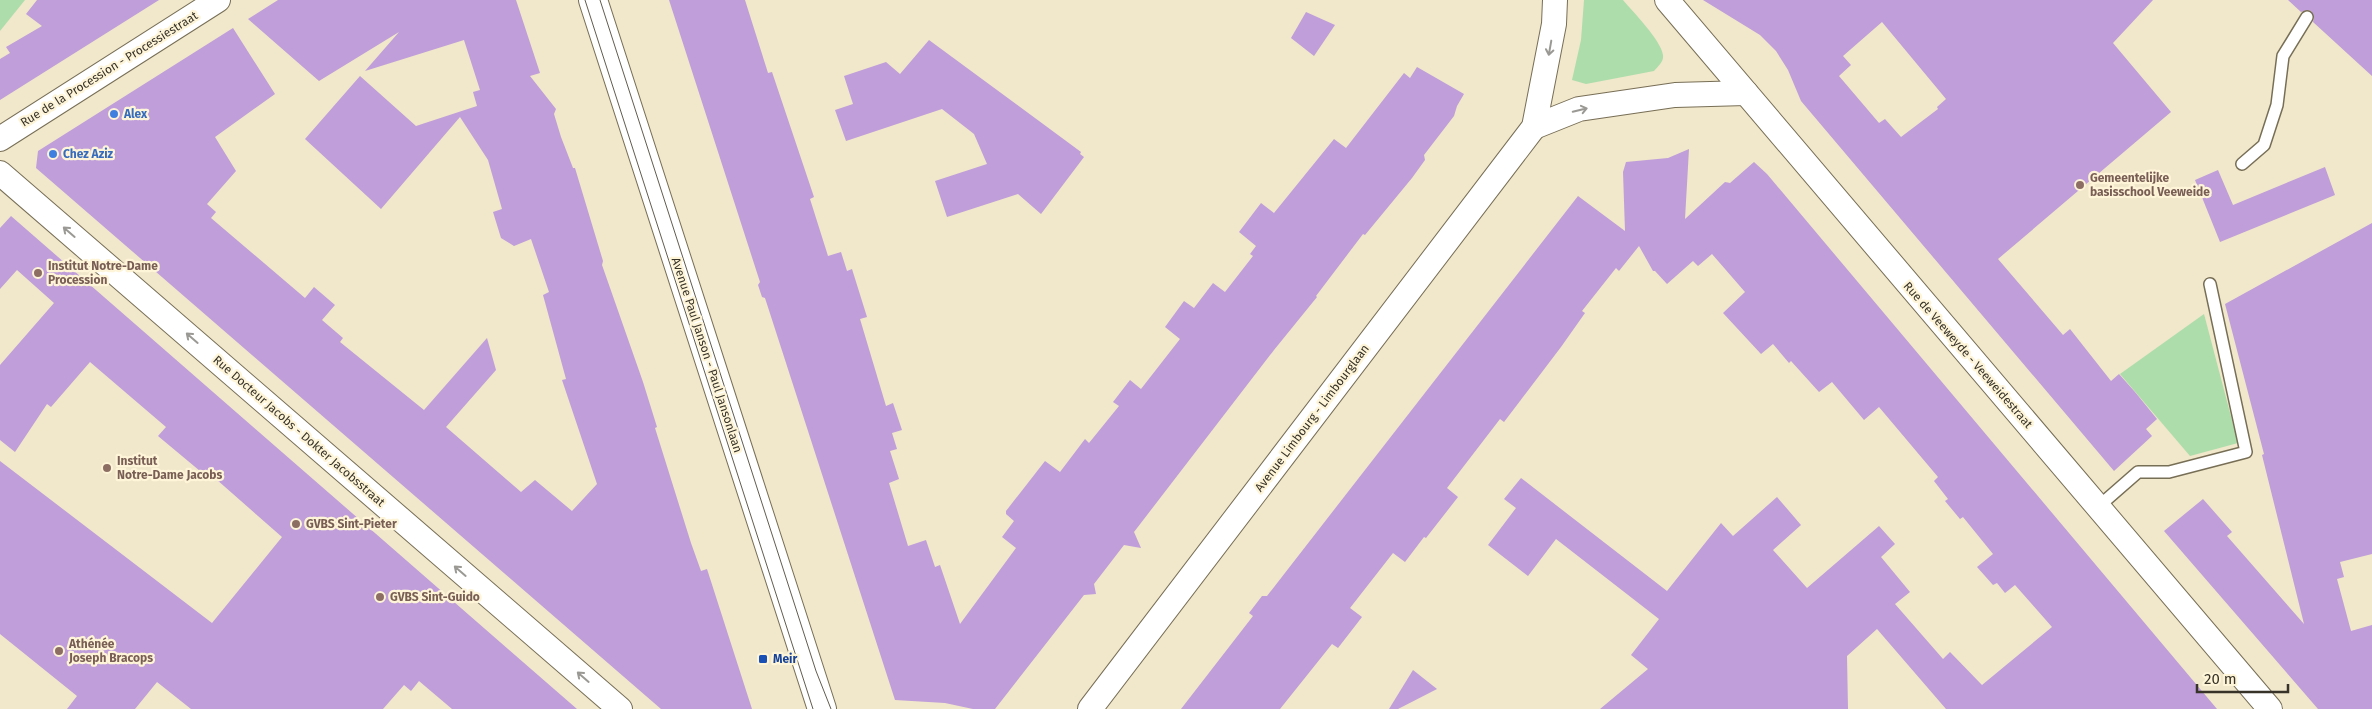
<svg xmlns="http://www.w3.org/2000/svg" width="2372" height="709" font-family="'Fira Sans',sans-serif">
<rect width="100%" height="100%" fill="#f1e7cb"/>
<g fill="#adddab">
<path d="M0,0H25L0,31Z"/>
<path d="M1584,0H1623C1633,12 1661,40 1663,55C1664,62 1658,66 1654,71L1586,84L1572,80L1581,40Z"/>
<path d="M2204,314L2238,443L2190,456L2120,374Z"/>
</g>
<g fill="#bf9ed9" fill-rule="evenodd">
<path d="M37,0H159L0,100V59L10,53L6,47L42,26L26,14Z"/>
<path d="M278,0H516L540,73L530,76L556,109L554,114L561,137L573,168H575L603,261L602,265L643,382L657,427L655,428L691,543L701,571L707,569L752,709H661L36,168L38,151L233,28L275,94L215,137L236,171L207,204L216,212L211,218L305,298L314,287L335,305L322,320L343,338L340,342L424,410L487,338L496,370L446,427L521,492L535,480L572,511L597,484L562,380L566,379L543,295L549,292L531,239L514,246L501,238L493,212L502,209L488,160L460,117L381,209L305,139L360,76L416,126L477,106L473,92L480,90L464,40L365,71L399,32L319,81L248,19Z"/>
<path d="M669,0H745L768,73L772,72L814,197L810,199L828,256L841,252L847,271L852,269L867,317L860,319L886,406L893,403L902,430L892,433L897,449L890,451L899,479L889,483L908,546L926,540L935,567L940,565L960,624L1016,548L1002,537L1014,521L1006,514V511L1045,461L1060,472L1085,439L1089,443L1119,406L1113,402L1130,380L1141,389L1180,339L1165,327L1184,301L1194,308L1213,283L1225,292L1253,256L1250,254L1256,246L1239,232L1261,203L1274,213L1334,139L1346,148L1404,73L1410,78L1417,67L1464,94L1457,106L1454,116L1424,155L1425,160L1412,178L1365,235L1363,234L1316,296L1317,297L1274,350L1134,532L1141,548L1124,545L1094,584L1096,594L1084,595L995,709H973L945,703L895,700L765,298L762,297L758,285L760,282Z"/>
<path d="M1703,0H2153L2113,43L2171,112L1998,259L2063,335L2070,329L2111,381L2119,374L2135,392L2157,419L2146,429L2152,436L2114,471L1801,101L1788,70L1776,51L1760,35ZM1882,22L1946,99L1937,107L1938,109L1901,137L1885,119L1879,123L1839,76L1851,65L1843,56Z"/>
<path d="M2288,0H2372V76L2313,22L2314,17L2311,11L2307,10L2301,12Z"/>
<path d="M1306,12L1335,25L1314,56L1291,38Z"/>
<path d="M929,40L1081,152L1080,154L1084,157L1041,214L1018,194L947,217L935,181L987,164L974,134L942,109L846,141L835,110L853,104L844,76L886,62L900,74Z"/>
<path d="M1689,149L1685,219L1725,182L1730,183L1754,162L1767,174L2217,709H1946L1877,629L1847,656L1848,709H1600L1648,669L1631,655L1659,619L1556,539L1528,576L1488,545L1516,508L1504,499L1521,478L1667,591L1721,523L1733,536L1777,497L1801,525L1773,550L1807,588L1879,526L1895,544L1881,557L1910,592L1895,604L1943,659L1950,652L1982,685L2052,627L2015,585L2005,593L1997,583L1993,585L1977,567L1993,554L1963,517L1960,519L1945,501L1948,499L1934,481L1938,477L1879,407L1864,420L1832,382L1819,392L1791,361L1789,363L1773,344L1761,354L1723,313L1745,292L1712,254L1698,266L1693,261L1667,284L1655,271H1653L1639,246L1619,271L1616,268L1582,311L1585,313L1561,347L1520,401L1504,422L1500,419L1447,488L1458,497L1426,538L1424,537L1405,562L1393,553L1350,608L1362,617L1338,648L1332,644L1280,709H1181L1253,616L1249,613L1262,596H1267L1578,196L1625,231L1623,172L1626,162L1668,158Z"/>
<path d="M2325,167L2335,195L2220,242L2195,180L2218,170L2233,205Z"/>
<path d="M11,216L135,324L577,709H452L419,681L411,691L404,685L383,709H191L157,682L135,709H67L77,696L0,634V461L212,623L282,537L208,472L206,476L158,436L166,427L90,362L51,407L47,404L15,452L0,440V365L54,303L17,270L0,289V228Z"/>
<path d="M2372,223V554L2340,562L2344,577L2337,579L2351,631L2372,625V709H2318L2164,531L2203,499L2232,532L2227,536L2304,624L2262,455L2264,454L2225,304Z"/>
<path d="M1413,670L1437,689L1398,709H1389Z"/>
</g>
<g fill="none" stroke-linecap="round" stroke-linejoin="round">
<defs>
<g id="lane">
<path d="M2242,164L2264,145L2277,105L2283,56L2307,17"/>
<path d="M2098,507L2138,472H2169L2246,452L2210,284"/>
</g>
<g id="street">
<path d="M1667,0L2270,709"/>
<path d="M1534,127L1579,109L1675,95L1746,93"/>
<path d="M0,139L218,0"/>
<path d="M0,173L620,709"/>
<path d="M1090,709L1534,127L1554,24L1555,0"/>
</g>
<path id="secondary" d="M593,0L822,709"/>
</defs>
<use href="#lane" stroke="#776e56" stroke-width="14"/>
<use href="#street" stroke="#776e56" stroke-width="26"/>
<use href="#secondary" stroke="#776e56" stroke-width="30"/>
<use href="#lane" stroke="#fff" stroke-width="11"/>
<use href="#street" stroke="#fff" stroke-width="24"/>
<use href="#secondary" stroke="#fff" stroke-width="28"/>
<g stroke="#615c4e" stroke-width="1">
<path d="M585,0L813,709"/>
<path d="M600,0L816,671L831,709"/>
</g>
</g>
<defs><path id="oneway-shaft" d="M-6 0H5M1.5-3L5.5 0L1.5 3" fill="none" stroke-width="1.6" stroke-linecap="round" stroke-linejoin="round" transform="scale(1.25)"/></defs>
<g stroke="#9b9994">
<use href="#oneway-shaft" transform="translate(1550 48) rotate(100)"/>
<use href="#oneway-shaft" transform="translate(1580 110) rotate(-14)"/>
<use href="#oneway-shaft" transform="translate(69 232) rotate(-139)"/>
<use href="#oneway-shaft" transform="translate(192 338) rotate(-139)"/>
<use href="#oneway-shaft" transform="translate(460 571) rotate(-139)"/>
<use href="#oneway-shaft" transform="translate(583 677) rotate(-139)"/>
</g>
<g fill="#3f7fe0" stroke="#fef4d8" stroke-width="2">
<circle cx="114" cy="114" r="5"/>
<circle cx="53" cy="154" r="5"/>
</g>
<g fill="#8d6e63" stroke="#fef4d8" stroke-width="2">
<circle cx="2080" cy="185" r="5"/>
<circle cx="38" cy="273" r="5"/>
<circle cx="107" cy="468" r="5"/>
<circle cx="296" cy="524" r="5"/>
<circle cx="380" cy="597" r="5"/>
<circle cx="59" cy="651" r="5"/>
</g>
<rect fill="#1a4fb4" stroke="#fef4d8" stroke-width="2" x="758" y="654" width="10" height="10" rx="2.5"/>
<g text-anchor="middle" stroke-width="4.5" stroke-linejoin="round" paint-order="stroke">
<g font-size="12" fill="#373329" stroke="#fef4d8">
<text transform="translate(109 69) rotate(-32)" y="4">Rue de la Procession - Processiestraat</text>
<text transform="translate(707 355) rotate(72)" y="4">Avenue Paul Janson - Paul Jansonlaan</text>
<text transform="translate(1968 355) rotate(49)" y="4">Rue de Veeweyde - Veeweidestraat</text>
<text transform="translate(1312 418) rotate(-53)" y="4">Avenue Limbourg - Limbourglaan</text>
<text transform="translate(299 431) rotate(41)" y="4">Rue Docteur Jacobs - Dokter Jacobsstraat</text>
</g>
<g font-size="12" font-weight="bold" fill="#366cbe" stroke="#fef4d8" text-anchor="start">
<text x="124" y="118">Alex</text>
<text x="63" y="158">Chez Aziz</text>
</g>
<g font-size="12" font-weight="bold" fill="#785e54" stroke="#fef4d8" text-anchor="start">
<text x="2090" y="182">Gemeentelijke<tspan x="2090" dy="14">basisschool Veeweide</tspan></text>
<text x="48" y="270">Institut Notre-Dame<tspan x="48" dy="14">Procession</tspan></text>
<text x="117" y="465">Institut<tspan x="117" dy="14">Notre-Dame Jacobs</tspan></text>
<text x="306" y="528">GVBS Sint-Pieter</text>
<text x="390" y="601">GVBS Sint-Guido</text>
<text x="69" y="648">Athénée<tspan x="69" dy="14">Joseph Bracops</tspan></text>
</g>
<g font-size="12" font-weight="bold" fill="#164399" stroke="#fef4d8" text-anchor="start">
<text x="773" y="663">Meir</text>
</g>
</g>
<path d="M2197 684v8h91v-8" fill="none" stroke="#373329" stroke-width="2.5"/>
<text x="2204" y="684" font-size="15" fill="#373329" stroke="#fef4d8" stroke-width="4" paint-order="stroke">20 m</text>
</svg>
